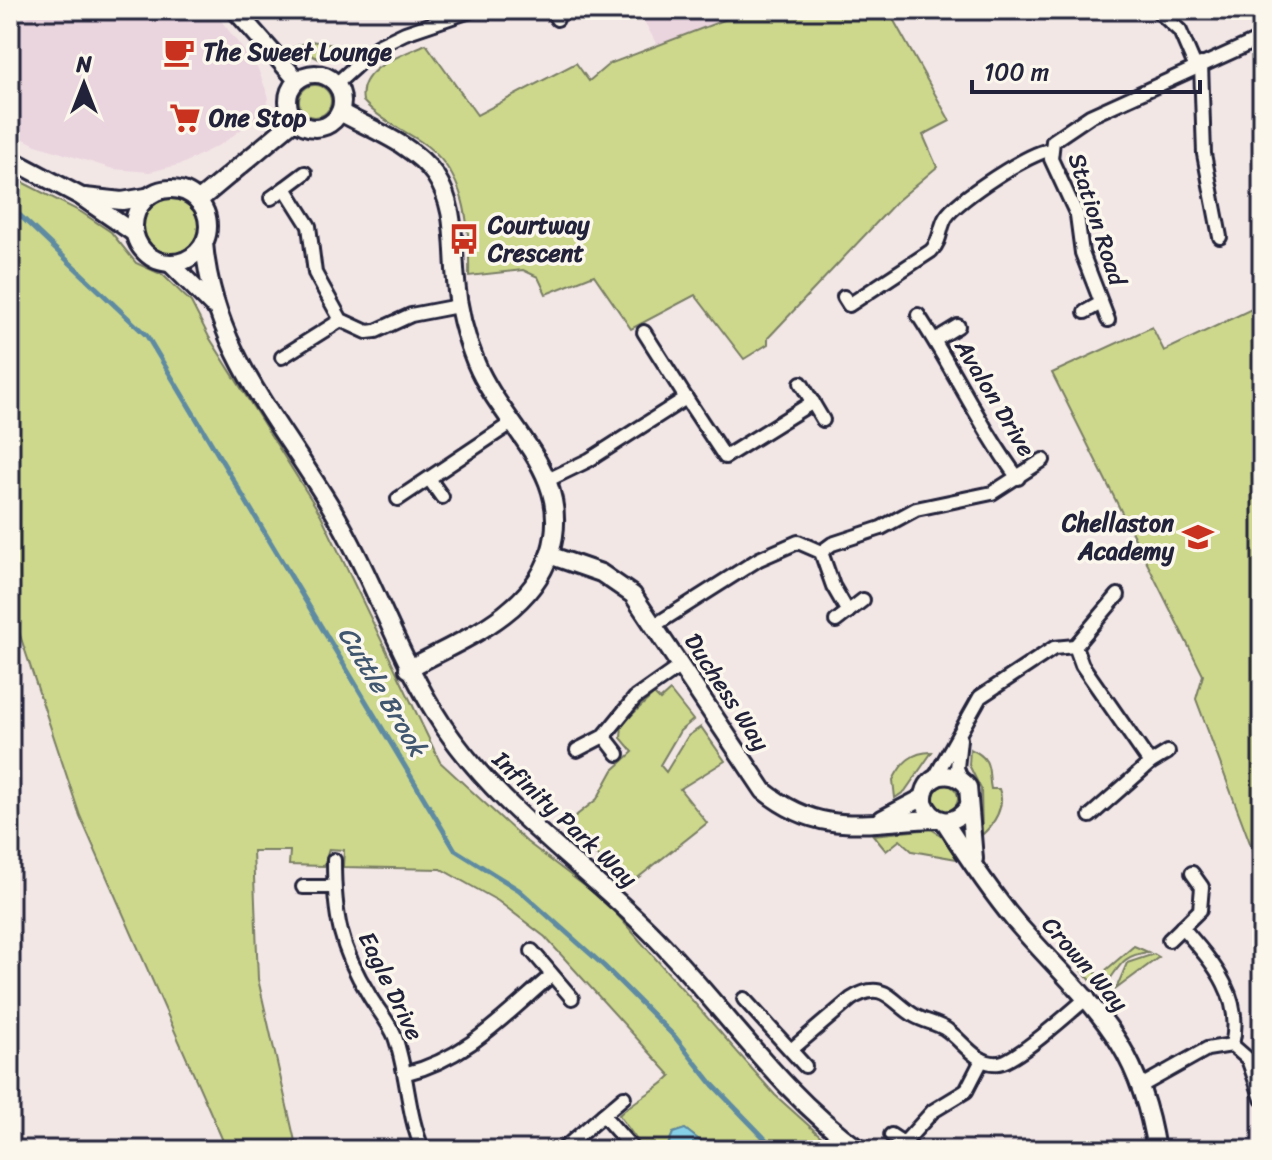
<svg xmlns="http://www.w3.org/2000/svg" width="1272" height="1160" font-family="Sriracha,sans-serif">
<rect width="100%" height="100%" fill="#f3e7e6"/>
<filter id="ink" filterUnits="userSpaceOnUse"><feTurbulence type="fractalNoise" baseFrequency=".0125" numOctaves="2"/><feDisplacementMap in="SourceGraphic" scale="16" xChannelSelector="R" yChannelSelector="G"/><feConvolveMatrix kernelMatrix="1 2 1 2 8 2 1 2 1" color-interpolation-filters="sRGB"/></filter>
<g filter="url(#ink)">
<g fill="#ead4de">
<path d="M42,10H213L258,69L269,98L262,114L223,143L182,164L150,172L113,169L36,145L10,132V24Z"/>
<path d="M638,10H750L657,45Z"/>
</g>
<g fill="#cdd88c" stroke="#787d64" stroke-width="2">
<path d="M750,10H888L950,121L923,135L937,167L897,201L768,338V344L744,359L695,295L631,329L594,275L546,294L538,277L523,270L469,276C470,224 467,172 420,141C400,128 379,119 363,101C357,68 401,56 426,44L477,115L576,63L589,81L609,64Z"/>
<path d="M311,41L334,45L346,53L321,60L294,47Z"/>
<circle cx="315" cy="101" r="16"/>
<path d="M10,176L81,212L111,232L136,263L163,275L191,302L209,337L321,515L440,762L527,842L607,903L775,1095L836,1150H712L685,1129L673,1133L666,1150H644L619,1115C635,1099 655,1092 671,1076L545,937L498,901L441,869L343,867L344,850L329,849L324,866L289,865L290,851H253L258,979L297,1150H227L80,816L10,605Z"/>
<circle cx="171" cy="226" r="27"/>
<path d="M1262,304V875L1196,699L1203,675L1052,373L1152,327L1164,351Z"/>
<path d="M670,691L693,720L680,731L660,765L666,772L688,736L701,727L725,761L680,789L707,823L630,884L563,826L597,799L613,770L633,752L621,738L622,724L654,694L660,700Z"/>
<path d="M970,749C994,759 987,771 991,789H999C1006,806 994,824 982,835L981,789L969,765Z"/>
<path d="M932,752L905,791L895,798L893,780C902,762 912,752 932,752Z"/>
<circle cx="945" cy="798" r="13"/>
<path d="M931,829L942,836L957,859L912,851L900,840L886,851L873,835Z"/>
<path d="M1134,946L1148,952C1117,956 1120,971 1100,991L1079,967L1085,962L1099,976Z"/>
<path d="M1154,954L1159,957L1116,989L1127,963Z"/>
</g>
<path fill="#86d1e7" stroke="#5e8ba2" stroke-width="2" d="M685,1129L712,1150H666L673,1133Z"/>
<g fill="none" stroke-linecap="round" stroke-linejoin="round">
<path stroke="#5e8ba2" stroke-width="5" d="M10,206L147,336L455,850L519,890L604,966L675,1037L713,1085L776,1150"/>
<defs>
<g id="minor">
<path d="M552,10L557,19"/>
<path d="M1157,10L1180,31L1195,66"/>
<path d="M1201,64L1204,154L1220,237"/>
<path d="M336,84L378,46L405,33L473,10"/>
<path d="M305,173L285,188L309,226L315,273L341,320L367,332L376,331L411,315L458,306"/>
<path d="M271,198L285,188"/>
<path d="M844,297L849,305L931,251C942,240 939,228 946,217C957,200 1031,151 1051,150"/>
<path d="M1085,312L1101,303"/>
<path d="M918,315C954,369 980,427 1018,478"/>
<path d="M1108,320L1082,253L1077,215L1051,159L1053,141L1090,116L1262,38"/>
<path d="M935,340L958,326"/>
<path d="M282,357L341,320"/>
<path d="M801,383L823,420"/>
<path d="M686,398L725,457L813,402"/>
<path d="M550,479L589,460L686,398L644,332"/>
<path d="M430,480L442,497"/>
<path d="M398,499L513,422"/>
<path d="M821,552L832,544L881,528L916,509L992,493L1043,460"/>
<path d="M836,621L863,600"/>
<path d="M655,625L759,559L798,542L821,552L833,586L848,612"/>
<path d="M1075,646L1118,595"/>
<path d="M604,736L618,754"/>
<path d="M960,739L957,768L961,779"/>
<path d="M577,750L604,736L635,698L679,667"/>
<path d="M1150,763L1168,752"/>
<path d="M935,777L980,697L1054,648L1075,646L1082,665L1150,763L1090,816"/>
<path d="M334,860C334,915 340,948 369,995C377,1009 389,1022 395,1037C408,1074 407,1114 423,1150"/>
<path d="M303,887H334"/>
<path d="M1182,927C1212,962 1244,996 1232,1045"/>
<path d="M1169,940L1200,910L1202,887L1192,873"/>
<path d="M532,951L572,998"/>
<path d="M744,999L805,1066"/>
<path d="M791,1050L851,999C884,978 891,1002 915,1016C924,1021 935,1023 944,1028C961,1038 976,1066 999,1063C1016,1061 1072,1011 1088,997"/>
<path d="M407,1073C466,1059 507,1013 552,975"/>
<path d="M1141,1086L1207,1049L1232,1045L1248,1059L1262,1099"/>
<path d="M603,1115L632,1148"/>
<path d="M891,1135L914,1150"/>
<path d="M903,1144L933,1111L966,1091L982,1060"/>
<path d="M562,1150L624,1097"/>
</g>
<g id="tertiary">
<path d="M235,10L297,80"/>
<circle cx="315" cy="101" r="27"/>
<path d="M340,112C372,130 413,144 435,175C457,208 452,243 456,281C458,310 465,336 476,363C503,428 575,473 550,553C530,615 461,640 408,669"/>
<path d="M10,159L80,196L134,233"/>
<circle cx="171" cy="226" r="37"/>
<path d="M85,197L122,201L146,197"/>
<path d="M198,201L295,120"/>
<path d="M204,243C213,350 278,419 331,507C374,578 398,658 444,727C500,809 581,863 650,932C721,1003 777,1091 860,1150"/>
<path d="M170,263L212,305"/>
<path d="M549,555L601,573L633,595L764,791C822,838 868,821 937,819"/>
<path d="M968,807C954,827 933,824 924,802C922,775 952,766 968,787L974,859"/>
<path d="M882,819L924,797"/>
<path d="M944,821C966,855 989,890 1015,921C1086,1003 1138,1034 1156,1150"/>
</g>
</defs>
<use href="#minor" stroke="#22223b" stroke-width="18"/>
<use href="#tertiary" stroke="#22223b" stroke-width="22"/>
<use href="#minor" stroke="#fbf7ec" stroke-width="12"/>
<use href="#tertiary" stroke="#fbf7ec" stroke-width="16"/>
</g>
</g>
<defs>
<symbol id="cafe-bare" viewBox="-9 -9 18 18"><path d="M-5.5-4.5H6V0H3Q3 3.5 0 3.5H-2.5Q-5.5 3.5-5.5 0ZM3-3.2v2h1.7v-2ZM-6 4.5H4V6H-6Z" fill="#c8321e" stroke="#fbf7ec" stroke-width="2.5" paint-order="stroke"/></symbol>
<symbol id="supermarket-bare" viewBox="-9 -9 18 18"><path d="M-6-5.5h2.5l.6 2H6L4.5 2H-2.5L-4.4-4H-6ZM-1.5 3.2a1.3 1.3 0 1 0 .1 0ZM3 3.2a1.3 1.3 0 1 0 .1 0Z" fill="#c8321e" stroke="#fbf7ec" stroke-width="2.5" paint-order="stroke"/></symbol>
<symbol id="bus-bare" viewBox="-9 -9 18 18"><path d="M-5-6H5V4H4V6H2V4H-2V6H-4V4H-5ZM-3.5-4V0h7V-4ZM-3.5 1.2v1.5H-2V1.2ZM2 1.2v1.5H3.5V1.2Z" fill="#c8321e" stroke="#fbf7ec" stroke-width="2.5" paint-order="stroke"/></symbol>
<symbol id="school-bare" viewBox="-9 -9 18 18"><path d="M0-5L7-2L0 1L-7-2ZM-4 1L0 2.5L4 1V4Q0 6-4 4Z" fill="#c8321e" stroke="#fbf7ec" stroke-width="2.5" paint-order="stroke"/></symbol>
</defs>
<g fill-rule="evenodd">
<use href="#cafe-bare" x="157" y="30" width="44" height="44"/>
<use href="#supermarket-bare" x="163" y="96" width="44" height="44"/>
<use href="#bus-bare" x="442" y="217" width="44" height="44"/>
<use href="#school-bare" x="1176" y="515" width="44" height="44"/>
</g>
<g text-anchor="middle" stroke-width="7" stroke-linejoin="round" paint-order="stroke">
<g font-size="24" font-weight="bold" fill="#22223b" stroke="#fbf7ec" text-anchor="start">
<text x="203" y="60">The Sweet Lounge</text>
<text x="209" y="126">One Stop</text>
<text x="488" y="233">Courtway<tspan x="488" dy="28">Crescent</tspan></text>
<text x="1174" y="531" text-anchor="end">Chellaston<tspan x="1174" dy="28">Academy</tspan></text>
</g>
<g font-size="24" fill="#22223b" stroke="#fbf7ec">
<text transform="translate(1097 219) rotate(72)" y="8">Station Road</text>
<text transform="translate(995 398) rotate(59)" y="8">Avalon Drive</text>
<text transform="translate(727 692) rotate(57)" y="8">Duchess Way</text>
<text transform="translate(565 819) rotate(43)" y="8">Infinity Park Way</text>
<text transform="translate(1085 964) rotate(49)" y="8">Crown Way</text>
<text transform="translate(391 986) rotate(64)" y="8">Eagle Drive</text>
</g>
<g font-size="26" font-style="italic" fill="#40576f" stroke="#fbf7ec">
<text transform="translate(383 691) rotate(59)" y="9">Cuttle Brook</text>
</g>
</g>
<rect width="1272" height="1160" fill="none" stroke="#fbf7ec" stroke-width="40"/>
<rect x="20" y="20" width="1232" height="1120" fill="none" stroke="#22223b" stroke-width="3" filter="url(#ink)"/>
<g transform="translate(84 84)" stroke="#fbf7ec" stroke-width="6" paint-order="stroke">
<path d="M0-6L14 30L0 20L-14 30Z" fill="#22223b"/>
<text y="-12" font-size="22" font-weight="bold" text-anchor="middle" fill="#22223b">N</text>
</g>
<path d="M972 80v12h228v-12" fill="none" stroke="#22223b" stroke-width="4"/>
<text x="984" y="80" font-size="24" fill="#22223b" stroke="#fbf7ec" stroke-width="6" paint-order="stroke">100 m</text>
</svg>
